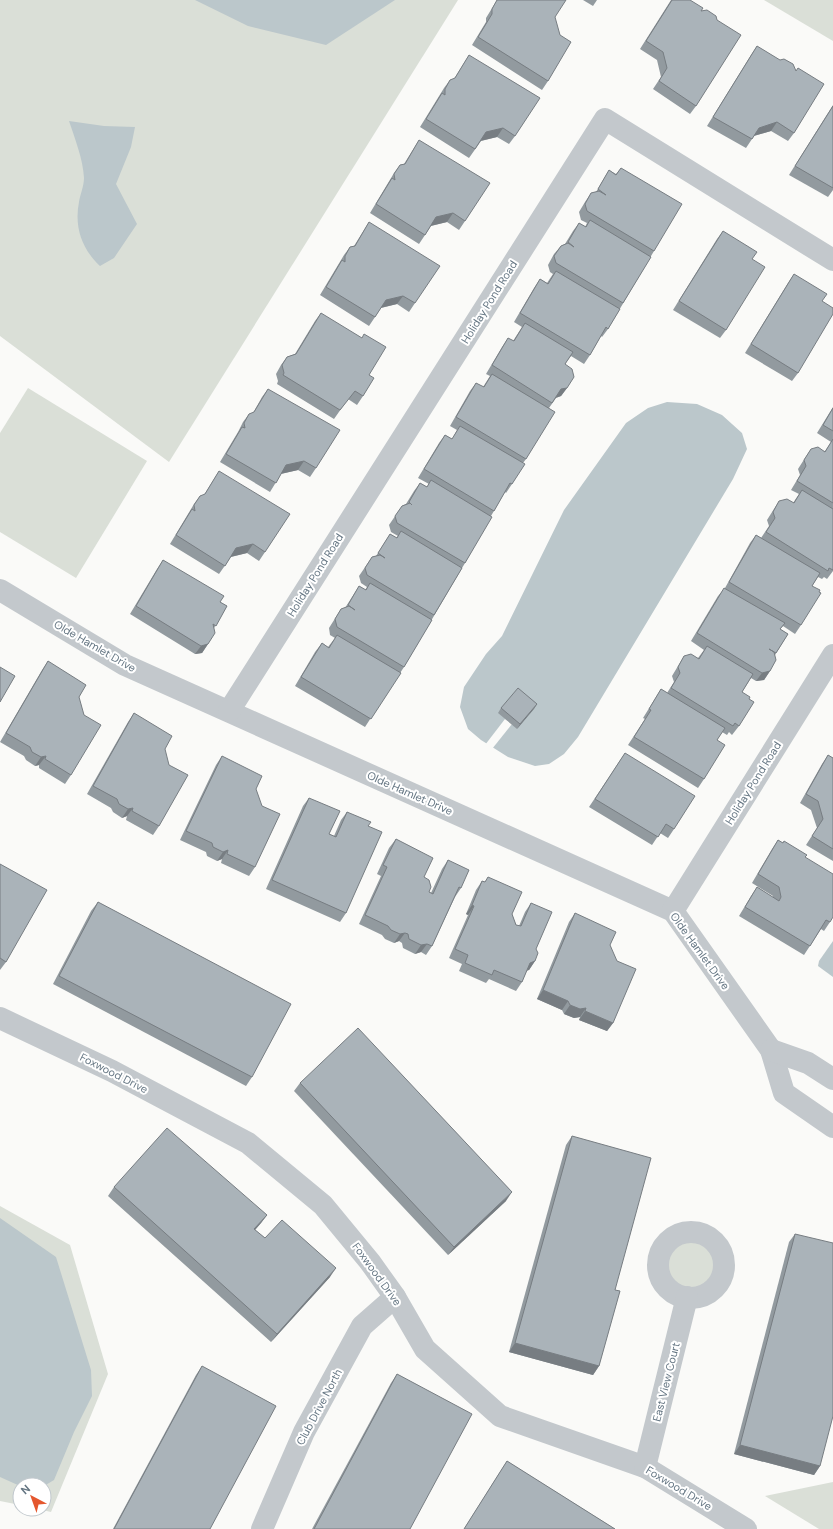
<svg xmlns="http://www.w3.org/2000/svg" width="833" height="1529" font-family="'DM Sans',sans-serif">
<rect width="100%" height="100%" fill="#fafaf8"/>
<g fill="#dadfd7">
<path d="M0,0H458L169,462L0,336Z"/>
<path d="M764,0H833V41Z"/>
<path d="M28,388L147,461L76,578L0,532V433Z"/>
<path d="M0,1206L70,1245L108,1374L51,1512L38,1509H44V1485H20V1505L0,1501Z"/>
<circle cx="691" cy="1265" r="25"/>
<path d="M833,1482V1529H819L765,1496Z"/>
</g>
<g fill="#bbc7cb">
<path d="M195,0H395L326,45L248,26Z"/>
<path d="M69,121L104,126L135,127L131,147L116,184L137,224L114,258L100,266C82,249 74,227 79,202C80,195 84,186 84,178C83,159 75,139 69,121Z"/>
<path d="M667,402L697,404L722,415L742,433L747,449L733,479L578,737L564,754L549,764L535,766L508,757L481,740L468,729L460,707L464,687L486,654L502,636L564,510L626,423L648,408Z"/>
<path d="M833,941V977L818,966L819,961Z"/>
<path d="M0,1218L56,1257L91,1370L92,1396L74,1432L54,1480L44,1486H20L0,1477Z"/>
</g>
<path fill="#fafaf8" d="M505,719L512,724L492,749L485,745Z"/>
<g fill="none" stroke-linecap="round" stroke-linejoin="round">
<g stroke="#c3c8cc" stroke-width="22">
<path d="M0,590L125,665L673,911L771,1050L784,1093L833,1127"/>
<path d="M229,711L605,119L833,260"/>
<path d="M673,911L833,655"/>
<path d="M0,1018L112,1071L248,1143L323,1205L370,1262L395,1297L425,1349L500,1416L645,1467L746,1529"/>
<path d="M771,1050L808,1063L833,1079"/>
<circle cx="691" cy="1265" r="33"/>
<path d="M645,1467L687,1297"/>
<path d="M262,1529L304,1432L362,1326L395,1297"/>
</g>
</g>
<g fill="#929a9f">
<path d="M497,0L555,17L548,81L542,90L472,45L486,22V18Z"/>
<path d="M583,0H597L593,6Z"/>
<path d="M671,0H690L701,11L696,106L690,114L653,89L661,77L657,60L640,49Z"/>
<path d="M757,46L794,133L788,141L771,131L754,136L746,148L707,126L751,55Z"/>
<path d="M469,55L515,136L509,144L497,137L481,141L469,158L420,127L444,88L450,80L454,79Z"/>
<path d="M833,105V190L828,197L789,175Z"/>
<path d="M419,140L465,221L459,230L447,222L431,226L419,244L370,213L394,173L400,165L404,164Z"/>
<path d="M621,168L654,251L608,329L602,337L601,336L590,355L584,364L571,356L565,364L567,388L561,396L556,398L549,408L526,459L523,463L512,484L506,493L505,492L491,516L465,563L404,667L365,727L295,686L315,652L322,643L328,647L335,638L330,635L329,628L341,609L345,608L359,586L365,590L367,587L361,583L359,576L372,557L376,556L390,534L396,538L398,536L391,532L389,525L402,506L406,504L414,491L420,483L427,487L429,484L418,478L439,443L445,435L452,439L457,430L450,426L470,391L476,383L483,387L490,376L486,374L502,347L508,338L513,341L522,327L514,322L534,288L540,279L547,283L553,274L550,272L548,265L554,254L561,246L565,244L573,231L579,223L585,227L587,223L581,220L579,212L585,202L591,193L596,192L609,170L616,174Z"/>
<path d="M369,222L415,303L409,312L397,304L381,308L369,326L320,295L344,255L350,247L354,246Z"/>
<path d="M723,231L752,259L726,330L720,338L673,310L717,239Z"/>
<path d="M794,274L822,301L798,373L792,381L745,353L788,283Z"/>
<path d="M321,313L369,375L363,396L357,405L348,399L334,419L277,384L278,381L276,374L281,365L287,357L295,354L315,321Z"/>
<path d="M268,389L316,468L310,477L298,470L281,474L270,492L220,462L238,432L243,422L249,414L253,413L262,397Z"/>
<path d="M833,407V571L827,579L824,577L822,579L818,577L812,586L801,625L795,634L783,626L780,629L788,634L775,655L770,671L764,680L756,681L751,678L742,692L739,726L732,735L729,732L727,735L722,732L717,740L704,779L698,788L628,745L645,719L643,718L661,689L667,693L674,682L672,676L684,656L698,658L704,650L691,641L718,596L725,588L750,543L756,535L761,538L769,526L767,520L779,501L793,503L799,494L791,490L800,475L798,469L805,458L811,449L825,451L831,442L817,433Z"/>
<path d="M219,471L265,552L259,561L247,553L231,557L219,574L170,544L194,504L200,496L204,495Z"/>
<path d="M163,560L220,602L227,606L214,628L208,644L202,653L195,654L130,614L157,569Z"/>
<path d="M48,661L79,697L71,775L65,784L39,768V765L35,766L26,760L24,756L0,742L42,670Z"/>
<path d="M537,704L517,729L498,713L501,708Z"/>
<path d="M134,713L165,749L159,826L153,835L126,820L127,816L122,818L113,812L111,808L87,794L128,722Z"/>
<path d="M625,753L674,829L668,838L660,833L652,845L589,807Z"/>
<path d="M828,755L833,758V861L806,845L817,828L811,810L800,803L822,764Z"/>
<path d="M222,756L256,789L255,867L249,876L221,863L222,859L217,861L207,856L206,852L180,840L216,765Z"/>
<path d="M309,798L329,834L334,836L341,820L347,812L368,826L346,913L340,922L266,889L303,806Z"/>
<path d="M396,839L424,877L429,892L431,893L442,869L448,860L461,888L455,897L432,946L426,955L421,952L415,954L403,948L402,943L399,941L394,943L385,939L382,935L359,924L381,876L377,874L389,848Z"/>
<path d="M778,840L805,857L830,922L824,931L821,929L804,955L739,916L751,896L757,887L773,897V896L752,883L772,849Z"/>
<path d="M0,864L6,962L0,970Z"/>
<path d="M488,877L512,914L516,925L519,926L525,912L531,903L536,949L535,961L529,970H527L522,982L516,991L489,979L486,983L459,971L462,964L449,958L468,915L466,914L476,890L482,881L485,882Z"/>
<path d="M98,902L252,1077L246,1086L53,984L91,911Z"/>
<path d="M575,913L610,945L613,1023L607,1031L579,1020L580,1017L574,1018L564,1014L562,1010L537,999L569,922Z"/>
<path d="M300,1083L506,1201L448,1255L294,1091Z"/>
<path d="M572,1136L615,1290L599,1366L593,1375L509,1352L566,1145Z"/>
<path d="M114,1187L267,1215L261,1223L255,1230L265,1238L330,1277L271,1342L108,1196Z"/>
<path d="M795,1234L820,1466L814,1475L734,1454L789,1242Z"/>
<path d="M202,1366L210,1529H113L196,1375Z"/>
<path d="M397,1374L410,1529H312L391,1383Z"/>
<path d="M507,1461L615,1529H464Z"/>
</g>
<g fill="#777d82">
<path d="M777,122L771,131L753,136L759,128Z"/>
<path d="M503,128L497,137L480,141L486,132Z"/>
<path d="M453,213L447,222L430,226L436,217Z"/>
<path d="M403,296L397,304L380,308L386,300Z"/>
<path d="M567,388L561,396L555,398L561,389Z"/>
<path d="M304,461L298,470L280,474L286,465Z"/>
<path d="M253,544L247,553L230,557L236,548Z"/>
<path d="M208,644L202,653L195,654L201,646Z"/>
<path d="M770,671L764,680L756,681L762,673Z"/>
<path d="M537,704L534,709L517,729L520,724Z"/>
<path d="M46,756L39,765L35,766L41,757Z"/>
<path d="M133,808L127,816L122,818L128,809Z"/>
<path d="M228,850L222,859L217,861L223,852Z"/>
<path d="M472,905L474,906L468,915L466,914Z"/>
<path d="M405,933L399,941L394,943L400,934Z"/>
<path d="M427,944L421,952L415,954L421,945Z"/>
<path d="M535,961L529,970L524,972L530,963Z"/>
<path d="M543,990L568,1001L562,1010L537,999Z"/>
<path d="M570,1005L586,1008L580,1017L574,1018L564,1014Z"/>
<path d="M585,1011L613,1023L607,1031L579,1020Z"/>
<path d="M512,1192L506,1201L448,1255L454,1247Z"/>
<path d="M267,1215L261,1223L248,1238L254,1229Z"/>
<path d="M336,1268L330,1277L271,1342L277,1334Z"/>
<path d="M515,1343L599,1366L593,1375L509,1352Z"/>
<path d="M740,1445L820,1466L814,1475L734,1454Z"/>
</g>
<g fill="#aab3b9" stroke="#777d82">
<path d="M497,0H566L555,17L560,35L571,42L548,81L478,37L492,14V9Z"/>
<path d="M672,0H690L703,8L701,11L707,10L716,16L717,20L741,35L696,106L659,81L667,68L663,52L646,41Z"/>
<path d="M757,46L780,60L784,59L793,64L796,71L798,68L824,84L794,133L777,122L759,128L752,139L713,117Z"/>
<path d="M469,55L540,98L515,136L503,128L486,132L475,149L426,119L442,93L445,95V89L450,80L455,78Z"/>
<path d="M833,106V188L795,166Z"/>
<path d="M419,140L490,183L465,221L453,213L436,217L425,235L376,204L392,178L395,180L394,174L400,165L405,164Z"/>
<path d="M621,168L682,204L654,251L587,211L585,204L591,193L599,191L606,195L598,189L609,170L616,175Z"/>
<path d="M590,220L651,257L623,303L556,263L554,256L561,246L568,243L574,247L568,242L579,223L586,227Z"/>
<path d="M369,222L440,266L415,303L403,296L386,300L375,317L326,287L342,260L345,262V256L350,247L355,246Z"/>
<path d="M723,231L757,252L752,259L765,267L726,330L679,301Z"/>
<path d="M556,271L620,309L608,329L606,327L590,355L520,313L540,279L548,284Z"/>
<path d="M794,274L827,294L822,301L833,308V314L798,373L751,344Z"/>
<path d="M321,313L362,338L364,334L386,347L369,375L374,378L363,396L355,391L340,410L283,375L284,373L282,365L287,357L296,354Z"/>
<path d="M525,323L573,352L565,364L572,369L574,377L567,388L561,389L552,403L492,365L508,338L514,341Z"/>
<path d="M492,374L555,412L526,459L456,417L476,383L484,387Z"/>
<path d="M268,389L340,430L316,468L304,461L286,465L276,483L226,454L242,427L245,428L244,423L249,414L254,412Z"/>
<path d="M833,408V431L823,425Z"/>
<path d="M460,426L525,464L512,484L510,483L494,511L424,469L445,435L452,439Z"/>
<path d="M833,439V503L797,481L806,466L804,460L811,449L818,447L825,452Z"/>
<path d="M219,471L290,514L265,552L253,544L236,548L225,566L176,535L192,509L195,511L194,505L200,496L205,494Z"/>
<path d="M431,480L492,517L465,563L397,523L395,516L402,506L410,503L412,505L409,502L420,483L427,487Z"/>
<path d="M802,490L833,509V570L829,568L828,571L766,532L775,518L773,512L779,501L787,499L794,503Z"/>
<path d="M401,531L462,568L434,615L367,575L365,568L372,557L380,555L385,558L378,553L390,534L397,538Z"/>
<path d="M756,535L820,573L812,586L820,590L819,592L821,593L801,625L729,582Z"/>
<path d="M163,560L224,596L220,602L227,606L216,626L213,624L215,633L208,644L201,646L136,606Z"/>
<path d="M370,583L432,620L404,667L337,627L335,619L341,609L349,606L355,610L348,605L359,586L366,590Z"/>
<path d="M724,588L785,623L780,629L788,634L776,653L769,649L774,652L776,660L770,671L762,673L697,633Z"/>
<path d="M337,635L401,673L371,719L301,677L322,643L329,648Z"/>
<path d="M707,646L753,674L742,692L750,697L749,699L754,702L739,726L735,723L733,726L671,688L680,673L678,667L684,656L691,654L699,659Z"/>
<path d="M48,661L86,685L79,697L84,715L101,725L71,775L45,759L46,756L41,757L32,752L30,747L6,733Z"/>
<path d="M0,667L15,676L0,702Z"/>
<path d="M518,688L537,704L520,724L501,708Z"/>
<path d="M661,689L725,728L717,740L725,745L704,779L634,737L651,710L649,709Z"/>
<path d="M134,713L172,736L165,749L169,765L188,775L159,826L132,811L133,808L128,809L119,804L117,799L93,786Z"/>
<path d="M625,753L695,796L674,829L666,824L658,837L595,799Z"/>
<path d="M828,755L833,758V849L812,836L823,819L818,801L806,794Z"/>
<path d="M222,756L262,776L256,789L262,806L280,814L255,867L227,854L228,850L223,852L213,847L212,843L186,831Z"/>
<path d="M309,798L340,811L329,834L336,837L347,812L371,822L368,826L382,832L346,913L272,880Z"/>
<path d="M396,839L433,858L424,877L429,880L431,887L429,892L433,894L448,860L469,870L461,888L459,887L432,946L427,944L421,945L409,939L408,934L405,933L400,934L391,930L388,926L365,915L387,867L383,865Z"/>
<path d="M778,840L783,843L784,841L807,855L805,857L833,874V917L830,922L826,920L810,946L745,907L757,887L779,901L781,897L779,887L758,874Z"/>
<path d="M0,864L47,890L6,962L0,958Z"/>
<path d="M488,877L522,892L512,914L516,925L521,926L531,903L552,912L536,949L538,953L535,961L530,963L522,982L494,970L492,975L465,963L468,955L455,949L474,906L472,905L482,881L485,882Z"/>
<path d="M98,902L291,1004L252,1077L59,976Z"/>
<path d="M575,913L616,932L610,945L617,961L636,969L613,1023L585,1011L586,1008L580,1009L570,1005L568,1001L543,990Z"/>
<path d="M358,1028L512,1192L454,1247L300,1083Z"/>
<path d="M167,1128L267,1215L254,1229L265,1238L282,1220L336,1268L277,1334L114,1187Z"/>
<path d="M572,1136L651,1158L615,1290L620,1291L599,1366L515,1343Z"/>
<path d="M795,1234L833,1243V1416L820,1466L740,1445Z"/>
<path d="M202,1366L276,1406L210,1529H114Z"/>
<path d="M397,1374L472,1414L410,1529H314Z"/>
<path d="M507,1461L615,1529H464Z"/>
</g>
<g text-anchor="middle" stroke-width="4" stroke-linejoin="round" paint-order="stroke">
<g font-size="11" fill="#657683" stroke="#fff">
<text transform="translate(489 302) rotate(-58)" y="4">Holiday Pond Road</text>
<text transform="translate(315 575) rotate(-58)" y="4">Holiday Pond Road</text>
<text transform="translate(95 646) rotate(30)" y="4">Olde Hamlet Drive</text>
<text transform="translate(753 783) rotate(-58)" y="4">Holiday Pond Road</text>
<text transform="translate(410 793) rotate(24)" y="4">Olde Hamlet Drive</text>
<text transform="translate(700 951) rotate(54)" y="4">Olde Hamlet Drive</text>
<text transform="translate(114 1073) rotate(27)" y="4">Foxwood Drive</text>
<text transform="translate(377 1274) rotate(54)" y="4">Foxwood Drive</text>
<text transform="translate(666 1382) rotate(-76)" y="4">East View Court</text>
<text transform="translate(319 1407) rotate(-62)" y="4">Club Drive North</text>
<text transform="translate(679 1488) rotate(31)" y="4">Foxwood Drive</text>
</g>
</g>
<g transform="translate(32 1497) rotate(319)"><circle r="19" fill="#ffffff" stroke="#c1c8cd"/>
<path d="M0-3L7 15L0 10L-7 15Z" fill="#e4572e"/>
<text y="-6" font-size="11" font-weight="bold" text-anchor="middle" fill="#657683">N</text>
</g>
</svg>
